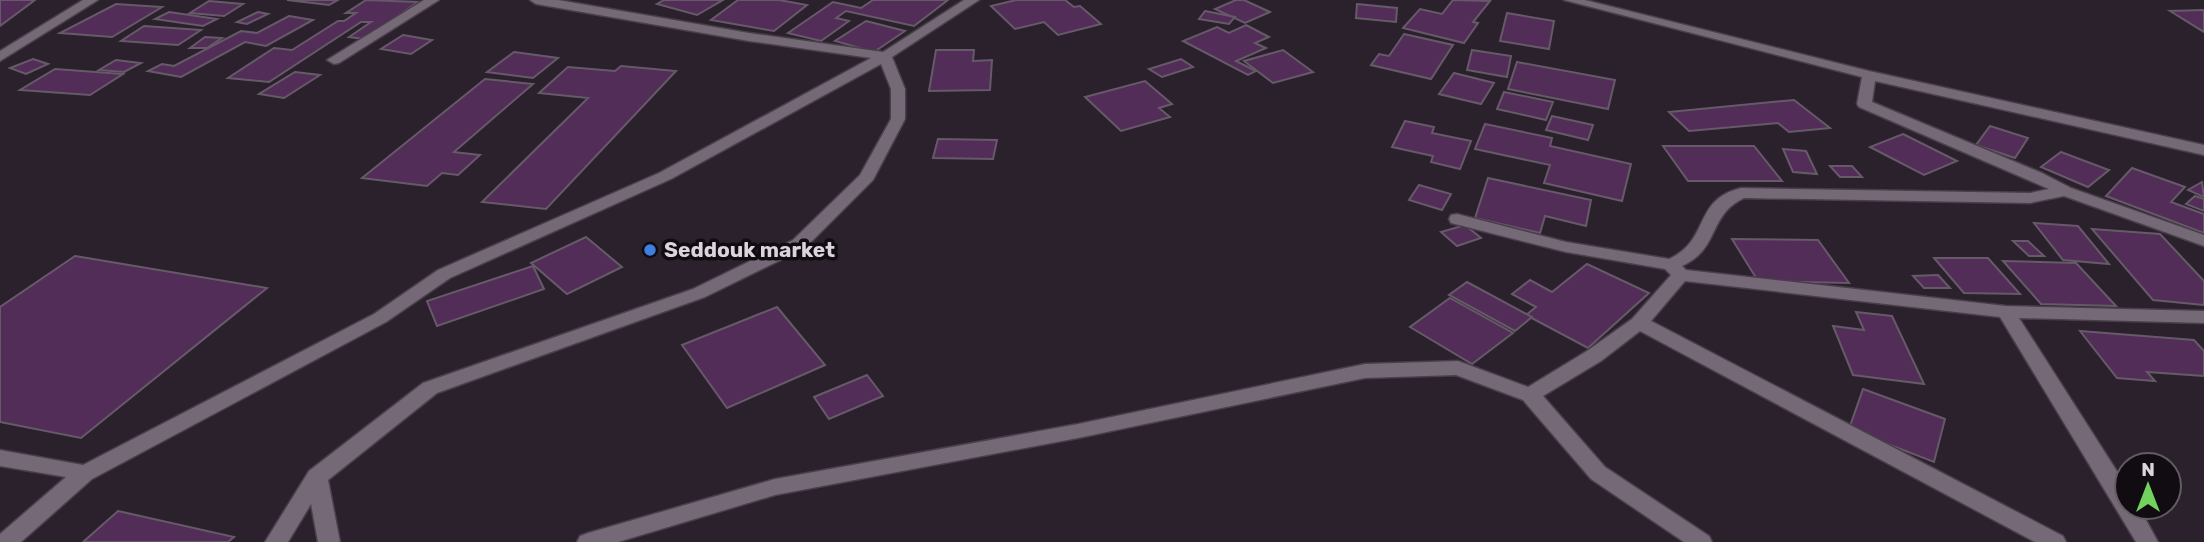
<svg xmlns="http://www.w3.org/2000/svg" width="2204" height="542" font-family="Rubik,sans-serif">
<rect width="100%" height="100%" fill="#2b212d"/>
<g fill="#522d58" stroke="#665a68" stroke-width="2">
<path d="M0,0H35L0,26Z"/>
<path d="M287,0H338L329,5Z"/>
<path d="M366,0L418,2L364,39L349,37L371,22H361L269,82L228,78L274,48L292,50L338,21H344L356,13H346Z"/>
<path d="M664,0H723L697,15L657,4Z"/>
<path d="M738,0H779L807,5L774,31L711,20Z"/>
<path d="M873,0H948L914,26L846,11L836,18L849,21L821,41L788,33L833,2L861,8Z"/>
<path d="M1016,0H1065L1074,7L1080,6L1101,24L1058,35L1044,22L1015,29L991,6Z"/>
<path d="M1236,0H1244L1270,12L1245,23L1215,9Z"/>
<path d="M1453,0L1490,1L1473,22L1478,23L1464,43L1403,28L1420,9L1442,14Z"/>
<path d="M209,1L243,4L224,16L190,13Z"/>
<path d="M116,4L162,7L112,37L60,33Z"/>
<path d="M1357,4L1397,8L1396,22L1356,18Z"/>
<path d="M2204,10V32L2170,11Z"/>
<path d="M1205,11L1235,17L1229,24L1199,19Z"/>
<path d="M169,12L217,19L203,26L155,19Z"/>
<path d="M258,12L268,14L247,24L237,22Z"/>
<path d="M1507,13L1554,21L1549,49L1500,41Z"/>
<path d="M289,16L313,20L266,46L245,42L181,77L148,71L162,64L174,66L241,31L257,33Z"/>
<path d="M866,21L905,31L874,52L835,41Z"/>
<path d="M1246,25L1269,37L1255,43L1266,48L1236,61L1256,71L1248,75L1183,41L1217,27L1229,33Z"/>
<path d="M144,26L201,30L178,45L121,41Z"/>
<path d="M1404,34L1453,45L1431,79L1371,65L1379,54L1389,56Z"/>
<path d="M403,35L432,40L411,54L381,49Z"/>
<path d="M205,37L222,38L207,48H190Z"/>
<path d="M936,50H974L973,61L992,60L990,90L929,91Z"/>
<path d="M1283,50L1313,72L1273,83L1244,61Z"/>
<path d="M1472,50L1511,56L1507,77L1467,70Z"/>
<path d="M514,52L558,58L533,78L487,72Z"/>
<path d="M33,59L48,64L26,74L10,68Z"/>
<path d="M1181,59L1193,67L1162,77L1149,69Z"/>
<path d="M116,60L141,63L124,72L99,70Z"/>
<path d="M1517,62L1615,80L1608,109L1508,89Z"/>
<path d="M621,66L676,71L546,209L482,202L588,98L539,93L568,67L615,71Z"/>
<path d="M55,69L123,74L90,95L20,90Z"/>
<path d="M295,72L320,75L284,98L259,94Z"/>
<path d="M1454,73L1494,83L1481,104L1439,94Z"/>
<path d="M485,79L533,84L454,152L480,155L458,175L442,173L427,186L362,178Z"/>
<path d="M1145,81L1172,104L1159,108L1170,117L1121,131L1085,97Z"/>
<path d="M1504,92L1553,102L1546,120L1497,109Z"/>
<path d="M1794,100L1830,128L1789,132L1778,123L1689,131L1669,112Z"/>
<path d="M1552,116L1593,125L1588,140L1546,130Z"/>
<path d="M1405,121L1434,127L1432,133L1471,141L1460,169L1431,162L1433,156L1392,147Z"/>
<path d="M1485,124L1552,138L1550,146L1631,164L1622,201L1544,183L1550,165L1475,149Z"/>
<path d="M1990,126L2028,138L2015,158L1976,145Z"/>
<path d="M1903,134L1957,161L1924,175L1870,147Z"/>
<path d="M938,139L997,140L993,159L933,158Z"/>
<path d="M1663,146H1754L1782,181H1688Z"/>
<path d="M1783,149L1806,151L1817,174L1793,172Z"/>
<path d="M2061,152L2109,170L2088,187L2041,167Z"/>
<path d="M1830,166H1852L1862,177H1840Z"/>
<path d="M2132,168L2185,187L2171,202L2204,214V233L2106,196Z"/>
<path d="M1488,178L1591,200L1586,226L1545,216L1540,233L1475,218Z"/>
<path d="M2202,182L2204,197L2188,190Z"/>
<path d="M1419,185L1451,194L1442,210L1409,200Z"/>
<path d="M2195,196L2204,199V211L2186,204Z"/>
<path d="M2034,223L2078,226L2109,264L2063,260Z"/>
<path d="M1465,225L1481,238L1457,246L1441,232Z"/>
<path d="M2092,229L2160,234L2204,281V305L2153,300Z"/>
<path d="M586,237L622,267L567,294L531,263Z"/>
<path d="M1732,239L1818,240L1849,283L1758,281Z"/>
<path d="M2013,241H2028L2044,256H2029Z"/>
<path d="M75,256L267,288L81,438L0,422V307Z"/>
<path d="M1934,258H1988L2020,294L1964,293Z"/>
<path d="M2003,261L2076,263L2116,306L2041,304Z"/>
<path d="M1587,264L1649,293L1588,348L1526,315L1536,307L1512,294L1530,280L1552,292Z"/>
<path d="M533,266L544,289L437,326L427,301Z"/>
<path d="M1938,275L1950,288H1924L1913,276Z"/>
<path d="M1467,282L1532,317L1515,331L1449,295Z"/>
<path d="M1450,298L1513,333L1472,364L1410,327Z"/>
<path d="M777,307L825,365L727,408L682,345Z"/>
<path d="M1856,312L1892,316L1924,384L1853,375L1833,326L1864,330Z"/>
<path d="M2080,331L2194,340L2204,351V376L2147,372L2155,381L2117,378Z"/>
<path d="M867,375L883,396L829,419L814,397Z"/>
<path d="M1863,389L1945,419L1934,462L1849,429Z"/>
<path d="M118,511L234,537L228,542H83Z"/>
</g>
<g fill="none" stroke-linecap="round" stroke-linejoin="round">
<defs>
<g id="minor">
<path d="M83,0H98L0,61V51Z"/>
<path d="M424,0H439L339,63L334,64L327,60Z"/>
<path d="M530,0H558L749,33L883,52L964,0H979L892,57L905,89V119L873,180L805,248L705,297L437,393L328,480L340,542H318L311,504L288,542H265L309,471L423,383L693,289L793,240L860,175L891,119V89L881,64L671,179L450,278L386,322L92,479L21,542H0V534L66,477L0,466V450L83,465L374,314L438,270L659,173L871,58L749,41L536,4Z"/>
<path d="M1564,0H1585L1869,71L2204,145V155L1875,81L1872,102L2042,173L2071,188L2204,235V246L2064,196L2030,203L1744,198C1707,216 1721,248 1682,266L1686,270L2006,306L2204,311V323L2019,318L2127,487V507H2139L2158,542H2136L2000,317L1685,281L1651,321L2063,536L2066,542H2035L1640,331L1601,361L1543,396L1605,467L1709,536L1712,542H1684L1591,479L1523,400L1456,375L1365,378L1078,438L775,495L618,542H577L580,536L588,533L775,479L1078,424L1365,364L1458,361L1528,387L1587,351L1632,319L1671,275L1665,269L1566,252L1451,223L1449,219L1451,215L1457,214L1566,242L1669,259C1711,240 1692,200 1741,188L2030,193L2049,189L1859,107L1857,104L1862,77Z"/>
</g>
</defs>
<use href="#minor" stroke="#483f49" stroke-width="3"/>
<use href="#minor" fill="#756877" fill-rule="evenodd"/>
</g>
<circle fill="#3f7fe0" stroke="#110c11" stroke-width="2.5" cx="650" cy="250" r="7"/>
<g text-anchor="middle" stroke-width="7" stroke-linejoin="round" paint-order="stroke">
<g font-size="21" font-weight="bold" fill="#dbd4dc" stroke="#110c11" text-anchor="start">
<text x="664" y="257">Seddouk market</text>
</g>
</g>
<g transform="translate(2148 486)"><circle r="33" fill="#110c11" stroke="#625c62" stroke-width="2"/>
<path d="M0-5L12 26L0 18L-12 26Z" fill="#71d35e"/>
<text y="-10" font-size="19" font-weight="bold" text-anchor="middle" fill="#dbd4dc">N</text>
</g>
</svg>
